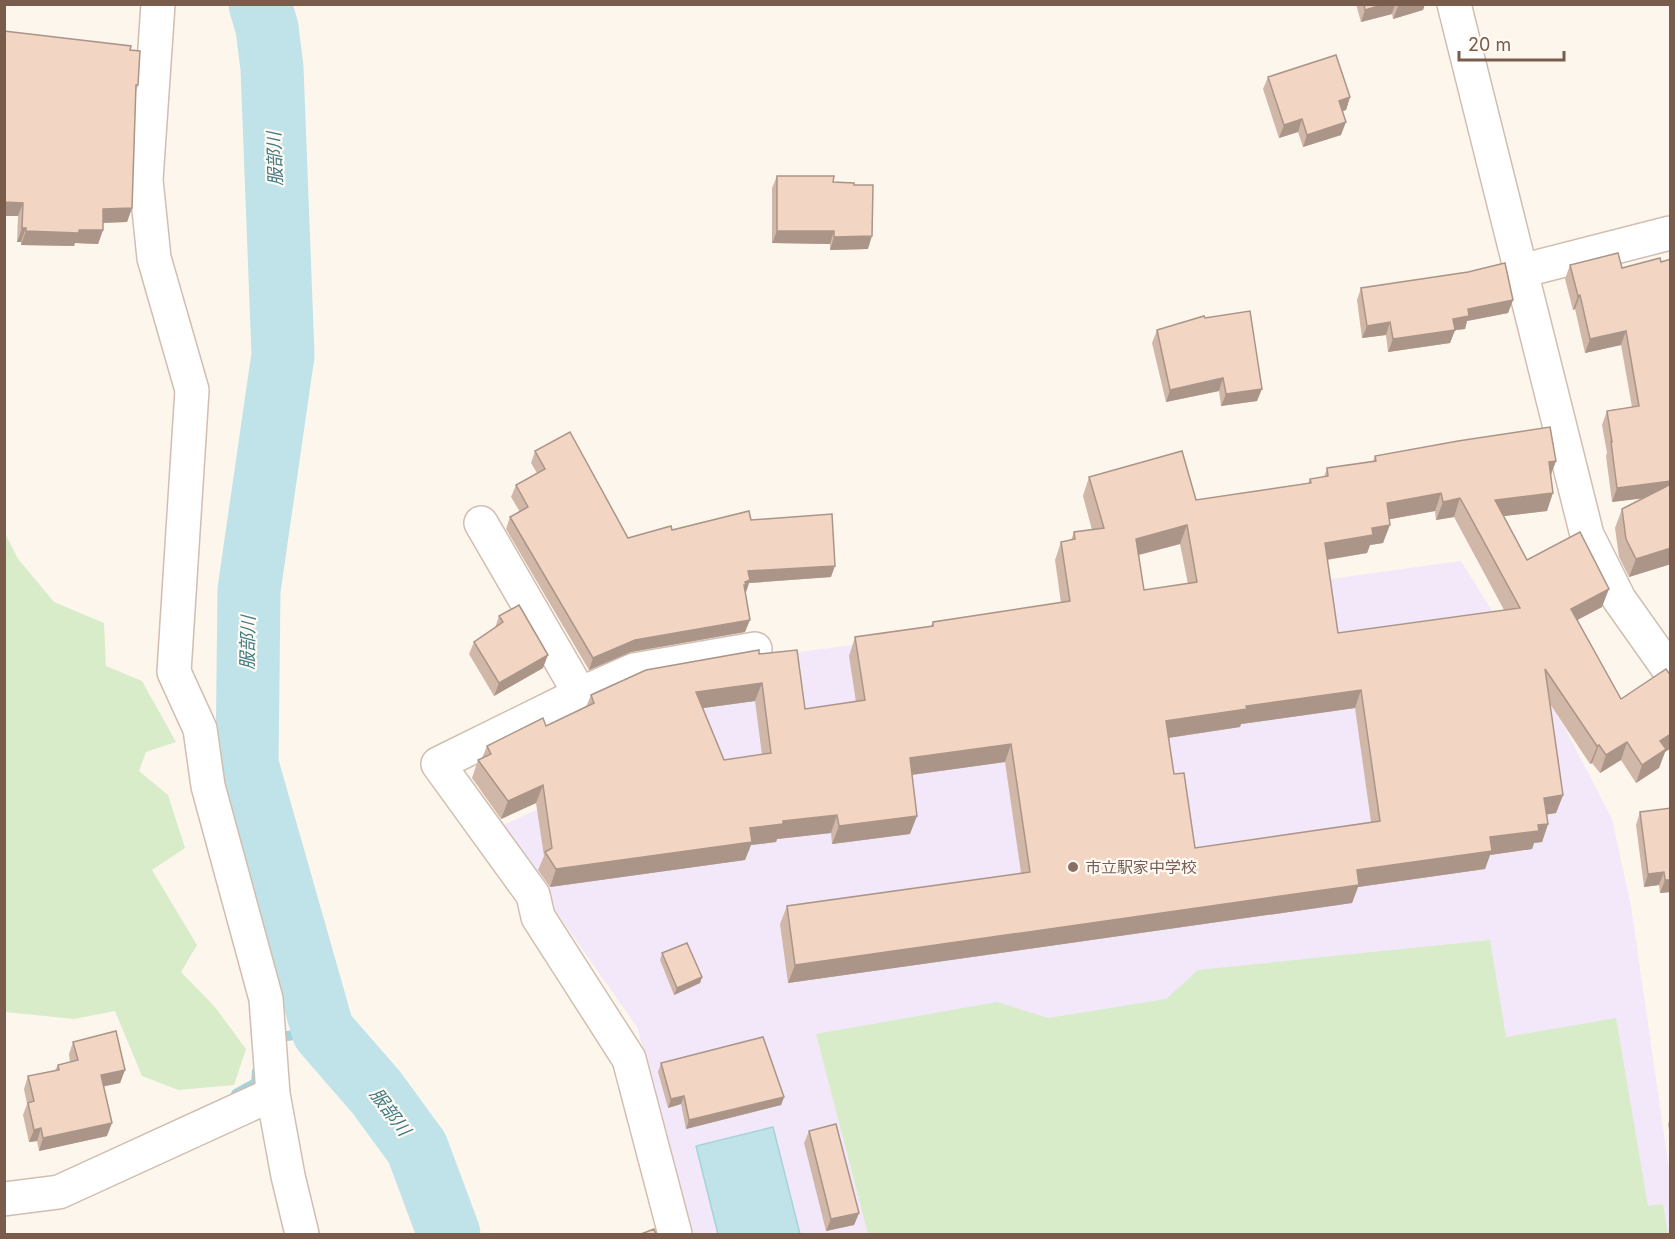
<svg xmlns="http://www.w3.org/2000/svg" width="1675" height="1239" font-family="Inter,'Noto Sans JP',sans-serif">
<rect width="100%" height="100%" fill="#fdf6ec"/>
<path fill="#f3e8fa" d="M1461,561L1565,728L1612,819L1631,906L1670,1176V1234H693L637,1027L497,828L704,732L691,667Z"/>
<g fill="#d8ecc9">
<path d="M4,531L18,559L54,602L104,623L106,666L142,681L176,742L146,752L139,771L168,795L185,848L152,870L197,945L181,972L214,1006L246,1049L234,1085L178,1090L142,1076L115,1011L74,1019L5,1012Z"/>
<path d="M1490,940L1506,1037L1616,1018L1648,1206L1663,1204L1668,1234H868L816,1034L997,1002L1048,1018L1166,999L1198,970Z"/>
</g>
<path fill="#bfe3e8" stroke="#a5d3da" stroke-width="1.5" d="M773,1127L800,1234H718L696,1146Z"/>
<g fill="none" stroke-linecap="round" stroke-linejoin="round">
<g stroke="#a5d3da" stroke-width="10">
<path d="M273,1038L323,1031"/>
<path d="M236,1094L256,1083L257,1071"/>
</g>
<path stroke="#bfe3e8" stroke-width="63" d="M260,4L267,28L272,68L283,355L249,590L247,764L323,1031L376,1092L417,1148L449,1234"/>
<defs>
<g id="minor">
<path d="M158,4L146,180L154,258L192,390L174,672L200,729L208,786L266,999L273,1094L288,1176L302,1234"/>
<path d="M1454,4L1587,535L1619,599L1670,671"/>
<path d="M1521,271L1670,233"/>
<path d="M481,523L580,694"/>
<path d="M4,1199L59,1192L273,1094"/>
<path d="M675,1234L629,1059L538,917L533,895L438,764L580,694L634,670L755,649"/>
</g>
</defs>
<use href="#minor" stroke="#d1beb0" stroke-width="36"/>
<use href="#minor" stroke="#fff" stroke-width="33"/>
</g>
<g fill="#d1b7a8" fill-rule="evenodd">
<path d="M1356,4H1425L1423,10L1393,19L1392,14L1361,22Z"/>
<path d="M4,31L130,50L138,85L136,91L132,208L127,222L103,223V230L98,244L75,243L74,246L21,245V242H17L18,216H4Z"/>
<path d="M1268,77L1350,97L1346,110L1342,111L1341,135L1303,147L1298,132L1279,138L1263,89Z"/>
<path d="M777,176L854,185L868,249L830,250V244L772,243V188Z"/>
<path d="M1618,253L1671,564L1629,577L1619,557L1615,528L1622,509L1643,498L1612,502L1606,456L1607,453L1602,425L1607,411L1632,407L1621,345L1585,353L1575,309L1573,310L1565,279L1570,265Z"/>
<path d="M1361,288L1513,300L1508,313L1467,321L1465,329L1455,330L1450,343L1388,352L1386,335L1362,338L1357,300Z"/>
<path d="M1205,318L1257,401L1221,406L1219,391L1166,402L1152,343L1157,330Z"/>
<path d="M535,451L628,538L672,530L751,520L831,577L749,583L746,592L745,593V632L631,652L589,670L506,529L510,517L520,512L511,497L516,485L537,473L531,463Z"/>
<path d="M1375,456L1556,461L1551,475L1547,511L1503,516L1527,560L1602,607L1577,620L1621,699L1671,676V748L1665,752L1659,768L1636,783L1621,760L1600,773L1592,763L1590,764L1550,704L1563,795L1556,813L1547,814L1548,824L1542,842L1534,843L1532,849L1490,855L1485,869L1358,887L1352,903L788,983L780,924L787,906L1021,873L1005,762L912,775L910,834L832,844L831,833L777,839L776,842L751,845L745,860L550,887L538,870L544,856L536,803L501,819L472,778L478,760L482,758L487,746L546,726L586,707L591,695L759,654L805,709L856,702L849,656L855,637L931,626L933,622L1061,603L1055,560L1061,542L1071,540L1074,532L1092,530L1083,496L1089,477L1196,500L1308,483L1310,479L1324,477L1327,468L1373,461ZM1435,511L1436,520L1454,517L1504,610L1338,633L1327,560L1367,553L1370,545L1383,543L1389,519ZM1180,544L1188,584L1144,590L1139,555ZM755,701L762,755L724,760L703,708ZM1355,708L1371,822L1195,848L1174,774L1169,738L1240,727L1241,724Z"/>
<path d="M499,616L543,668L494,696L469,654L474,642L495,628Z"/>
<path d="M1671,808V892L1660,893L1659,885L1644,887L1636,825L1640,812Z"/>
<path d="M662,953L702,977L700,983L674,995L660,960Z"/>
<path d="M73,1042L125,1070L120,1083L104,1086L107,1136L39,1151L37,1141L29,1142L23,1115L27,1104L24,1089L28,1076L55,1070L58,1065L70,1062L69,1054Z"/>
<path d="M661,1063L784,1097L781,1105L686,1129L681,1104L668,1108L658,1072Z"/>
<path d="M1671,1117V1144L1668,1124Z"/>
<path d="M809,1131L859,1213L854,1225L826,1231L804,1143Z"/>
</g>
<g fill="#aa9588">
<path d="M1385,4H1395L1392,14L1361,22L1365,10Z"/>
<path d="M1404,4H1425L1423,10L1393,19L1398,6Z"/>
<path d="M1350,97L1346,110L1334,114L1339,101Z"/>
<path d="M1302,119L1298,132L1279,138L1284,125Z"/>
<path d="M1346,122L1341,135L1303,147L1307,135Z"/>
<path d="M4,202L23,203L18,216H4Z"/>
<path d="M132,208L127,222L98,223L103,209Z"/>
<path d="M22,228H26L21,242H17Z"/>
<path d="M79,230H103L98,244L75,243L74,246L21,245L26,231Z"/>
<path d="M777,231H834L830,244L772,243Z"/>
<path d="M872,236L868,249L830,250L834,237Z"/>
<path d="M1580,295L1575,309L1573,310L1578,296Z"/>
<path d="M1513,300L1508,313L1467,321L1465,329L1448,331L1453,319L1468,309Z"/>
<path d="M1390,322L1386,335L1362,338L1367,326Z"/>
<path d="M1455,330L1450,343L1388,352L1393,339Z"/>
<path d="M1626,331L1621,345L1585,353L1590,339Z"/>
<path d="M1223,378L1219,391L1166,402L1170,390Z"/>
<path d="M1262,389L1257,401L1221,406L1226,394Z"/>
<path d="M1556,461L1549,479V462Z"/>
<path d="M1671,481V495L1612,502L1617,488Z"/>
<path d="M1441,493L1435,511L1380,521L1387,503Z"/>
<path d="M1553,493L1547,511L1488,518L1495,500Z"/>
<path d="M1460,498L1454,517L1436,520L1443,502Z"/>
<path d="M1187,525L1180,544L1130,557L1136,539Z"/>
<path d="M1390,525L1383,543L1370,545L1367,553L1318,561L1325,543L1372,528Z"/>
<path d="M1671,548V564L1629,577L1636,559Z"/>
<path d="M835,566L831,577L749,583L746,592L743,593L739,597L748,571Z"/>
<path d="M1609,589L1602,607L1564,627L1571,609Z"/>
<path d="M750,620L745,632L631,652L589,670L593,658L635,640Z"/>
<path d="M548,655L543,668L494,696L499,683Z"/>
<path d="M762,683L755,701L689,710L696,692Z"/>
<path d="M1361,690L1355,708L1241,724L1240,727L1160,739L1166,721L1246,706Z"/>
<path d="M1671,734V748L1665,752L1659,768L1636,783L1642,765L1660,741Z"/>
<path d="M1627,742L1621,760L1600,773L1606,755Z"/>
<path d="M1011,744L1005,762L903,776L910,758Z"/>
<path d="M1599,745L1592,763L1590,764L1597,746Z"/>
<path d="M543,785L536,803L501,819L508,801Z"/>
<path d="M1563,795L1556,813L1538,816L1544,798Z"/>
<path d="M837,815L831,833L777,839L776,842L751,845L745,860L550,887L556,869L750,828L783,821Z"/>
<path d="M917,816L910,834L832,844L839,826Z"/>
<path d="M1548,824L1542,842L1534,843L1532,849L1490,855L1485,869L1358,887L1352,903L788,983L795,965L1357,870L1538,825Z"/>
<path d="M1664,872L1659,885L1644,887L1648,874Z"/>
<path d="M1665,880H1671V892L1660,893Z"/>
<path d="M702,977L700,983L674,995L677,988Z"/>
<path d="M125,1070L120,1083L96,1088L101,1075Z"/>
<path d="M684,1096L681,1104L668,1108L671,1099Z"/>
<path d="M784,1097L781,1105L686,1129L689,1120Z"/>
<path d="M112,1123L107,1136L39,1151L43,1138Z"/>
<path d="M41,1128L37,1141L29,1142L34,1130Z"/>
<path d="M859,1213L854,1225L826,1231L831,1219Z"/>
</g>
<g fill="#f3d5c3" stroke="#aa9588" stroke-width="1.5" fill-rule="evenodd">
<path d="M1364,4H1385L1365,10Z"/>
<path d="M4,31L131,46L130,50L140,51L138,85H136L132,208L103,209V230H79V233L26,231V228H22L23,203L4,202Z"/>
<path d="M1336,55L1350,97L1339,101L1346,122L1307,135L1302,119L1284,125L1268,77Z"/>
<path d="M777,176H834L833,182L854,183V185H873L872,236L834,237V231H777Z"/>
<path d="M1618,253L1622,268L1660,258L1661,262L1671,259V481L1617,488L1611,442H1612L1607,411L1639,406L1626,331L1590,339L1580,295L1578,296L1570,265Z"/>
<path d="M1505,263L1513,300L1468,309L1469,316L1453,319L1455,330L1393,339L1390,322L1367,326L1361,288L1468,272Z"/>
<path d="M1250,311L1262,389L1226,394L1223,378L1170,390L1157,330L1204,316L1205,318Z"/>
<path d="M1550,427L1556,461L1549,462L1553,493L1495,500L1527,560L1580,532L1609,589L1571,609L1621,699L1666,669L1671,676V734L1660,741L1666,749L1642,765L1627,742L1606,755L1599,745L1597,746L1545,669L1563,795L1544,798L1548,824L1538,825L1539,831L1490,837L1492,851L1357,870L1359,885L795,965L787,906L1030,872L1011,744L910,758L917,816L839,826L837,815L783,821V824L750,828L752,842L556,869L545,852L552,848L543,785L508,801L478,760L491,754L487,746L543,718L546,726L594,703L591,695L646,670L759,650V654L797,650L805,709L865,700L855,637L933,626V622L1070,601L1061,542L1075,539L1074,532L1104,528L1089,477L1182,451L1196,500L1311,483L1310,479L1328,476L1327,468L1376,461L1375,456L1458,441ZM1441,493L1443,502L1460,498L1520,608L1338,633L1325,543L1373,535L1372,528L1390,525L1387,503ZM1187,525L1197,582L1144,590L1136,539ZM762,683L771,753L724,760L696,692ZM1361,690L1380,821L1195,848L1184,773L1174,774L1166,721L1247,709L1246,706Z"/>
<path d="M570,432L628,538L671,526L672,530L749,511L751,520L832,514L835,566L748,571L750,580L745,582L746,585H744L750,620L635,640L593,658L510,517L528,507L516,485L545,469L535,451Z"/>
<path d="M1671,484V548L1636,559L1626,539L1622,509Z"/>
<path d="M519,605L548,655L499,683L474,642L503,622L499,616Z"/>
<path d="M1671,808V880H1665L1664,872L1648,874L1640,812Z"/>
<path d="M687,943L702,977L677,988L662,953Z"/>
<path d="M116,1031L125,1070L101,1075L112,1123L43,1138L41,1128L34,1130L28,1103L34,1101L28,1076L59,1070L58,1065L78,1060L73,1042Z"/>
<path d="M763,1037L784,1097L689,1120L684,1096L671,1099L661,1063Z"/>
<path d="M836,1124L859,1213L831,1219L809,1131Z"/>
<path d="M654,1229L656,1234H641Z"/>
</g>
<circle fill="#8d6e63" stroke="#fffaf3" stroke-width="2" cx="1073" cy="867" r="6"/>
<g text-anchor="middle" stroke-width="4.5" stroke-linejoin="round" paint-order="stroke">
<g font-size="16" fill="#785e54" stroke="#fffaf3" text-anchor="start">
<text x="1085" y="873">市立駅家中学校</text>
</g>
<g font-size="18" font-style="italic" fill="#437c86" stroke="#fffaf3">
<text transform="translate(275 159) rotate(-92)" y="6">服部川</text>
<text transform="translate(248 643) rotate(-89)" y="6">服部川</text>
<text transform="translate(390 1112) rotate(53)" y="6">服部川</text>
</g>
</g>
<rect width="1675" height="1239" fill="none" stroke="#7a5c4d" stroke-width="12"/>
<path d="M1459 51v9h105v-9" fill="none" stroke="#7a5c4d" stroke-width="3"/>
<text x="1468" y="51" font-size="18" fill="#7a5c4d" stroke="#fffaf3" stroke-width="4.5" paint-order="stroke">20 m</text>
</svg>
